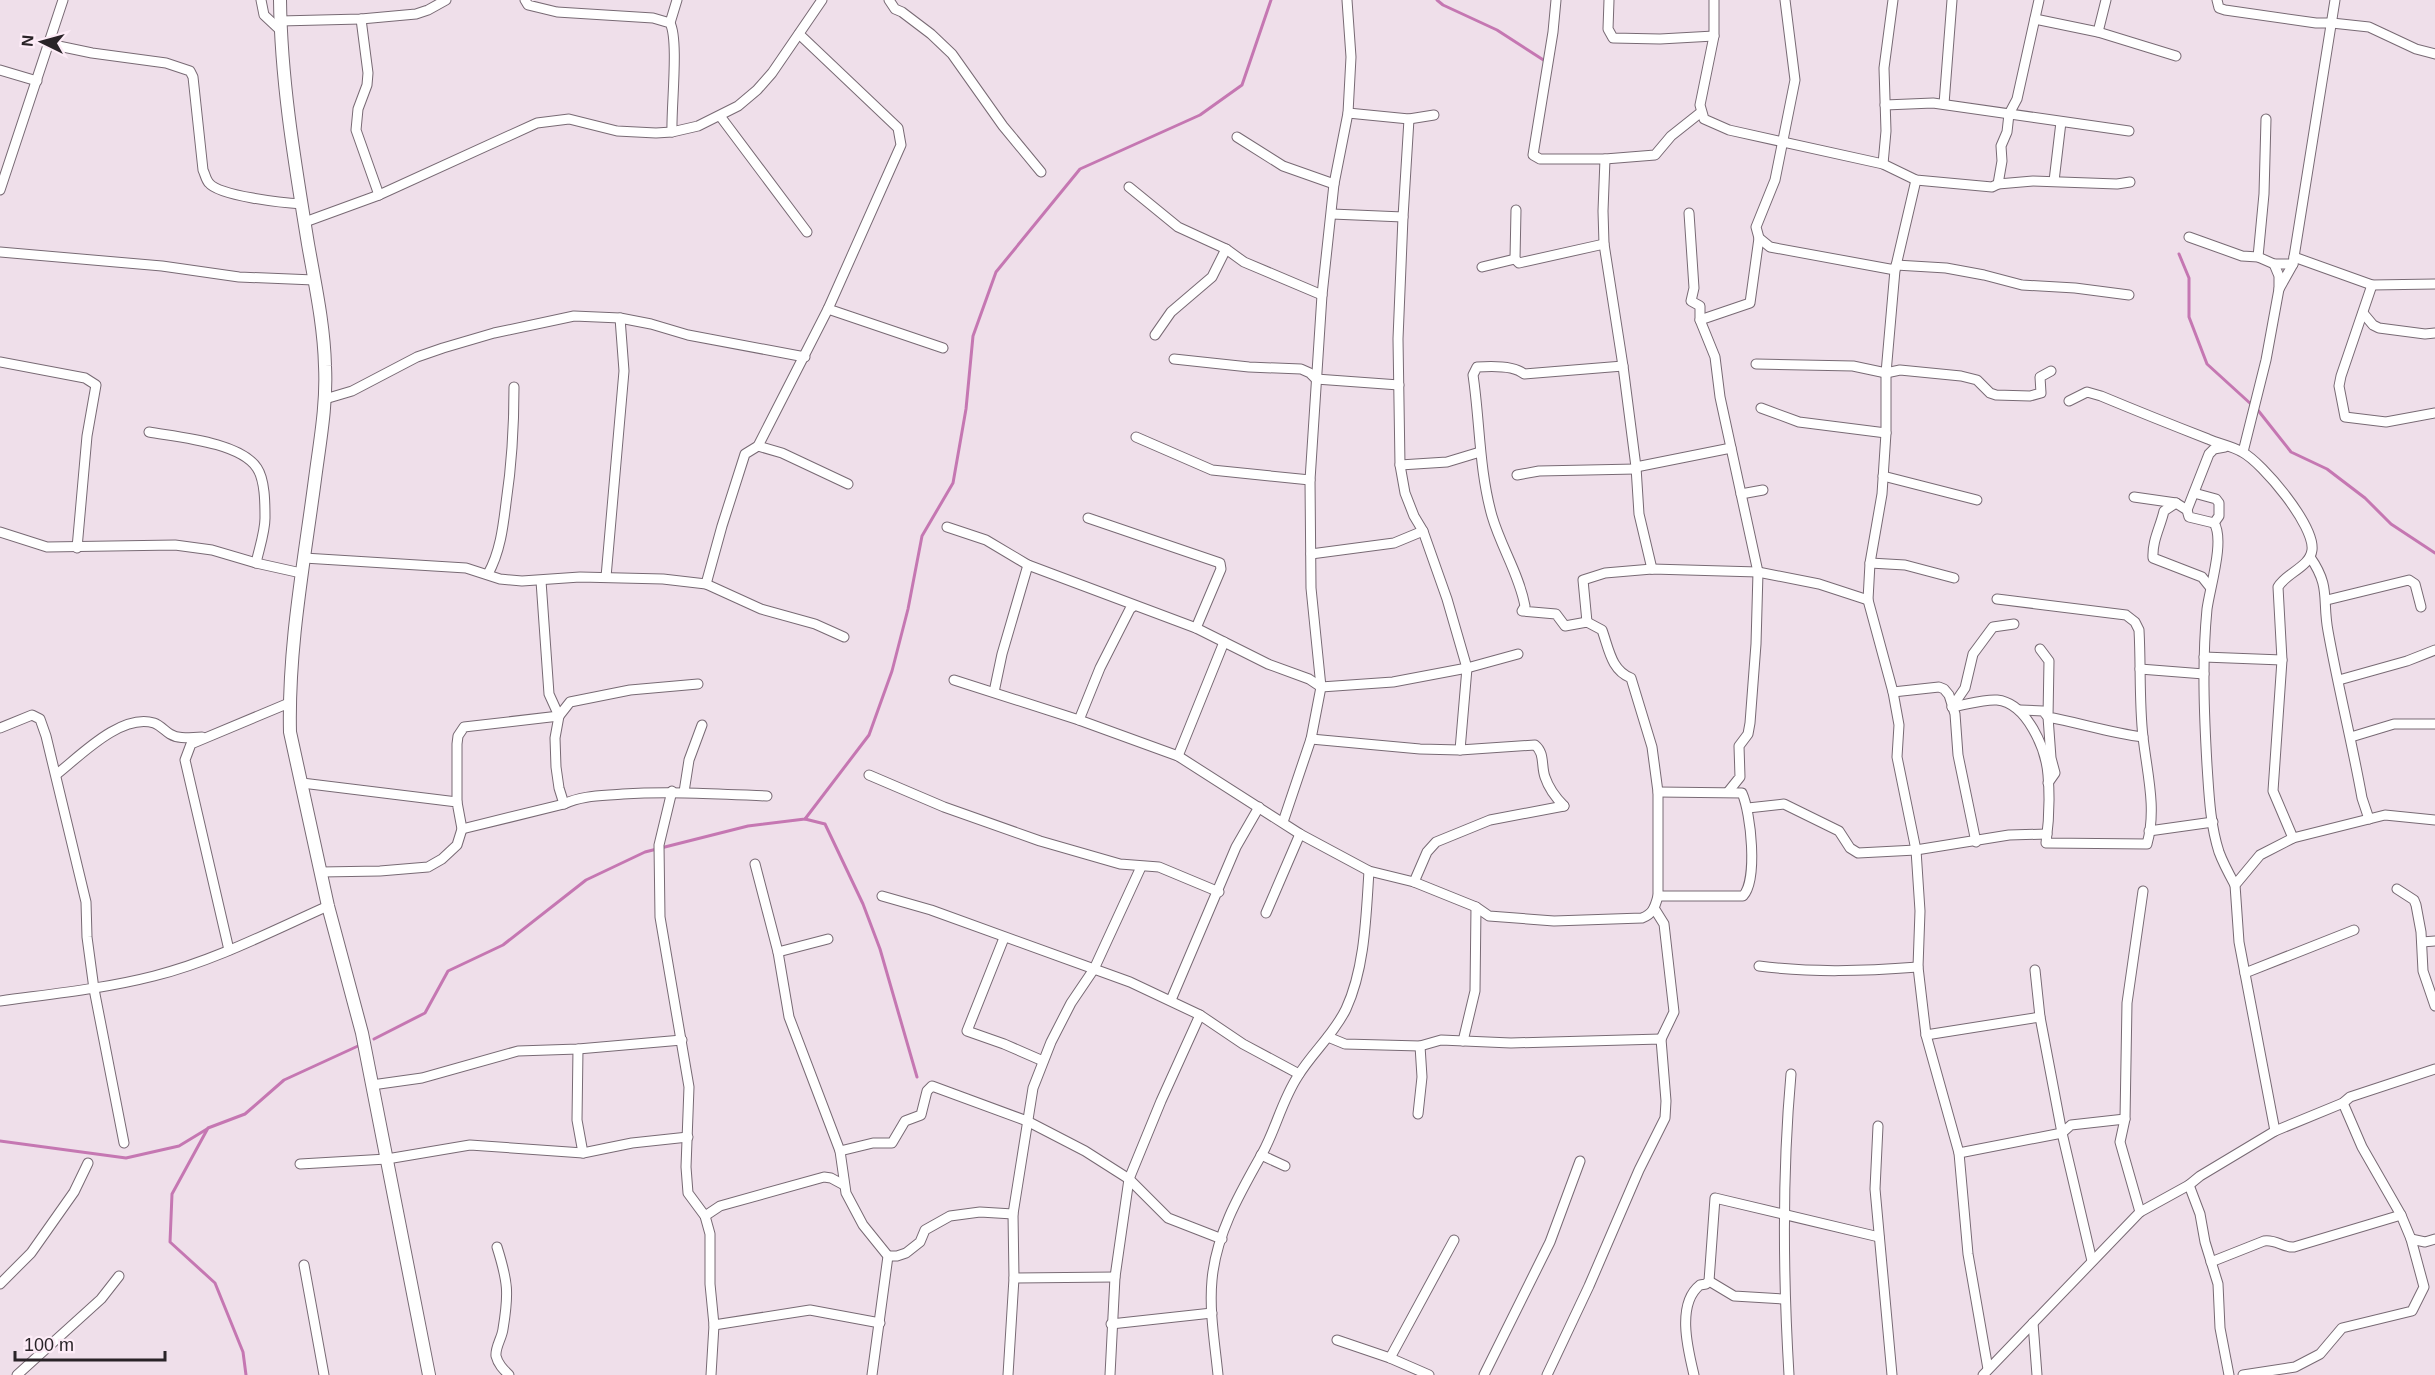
<svg xmlns="http://www.w3.org/2000/svg" width="2435" height="1375" font-family="Arial,sans-serif">
<rect width="100%" height="100%" fill="#efdfea"/>
<g fill="none" stroke-linecap="round" stroke-linejoin="round">
<g stroke="#c577b2" stroke-width="3">
<path d="M1437,0L1443,5L1497,30L1545,61"/>
<path d="M2179,254L2189,278V317L2207,364L2252,405"/>
<path d="M2257,409L2291,452L2327,469L2365,498L2391,524L2435,553"/>
<path d="M805,819L825,824L863,904L880,949L917,1077"/>
<path d="M374,1039L425,1013L448,971L503,945L586,880L645,852L748,826L805,819L869,735L892,671L908,609L922,536L953,483L966,409L973,336L996,272L1080,169L1200,115L1242,85L1271,0"/>
<path d="M0,1141L126,1158L179,1146L207,1129"/>
<path d="M246,1375L243,1352L215,1283L170,1242L172,1194L208,1128L245,1114L284,1080L358,1046"/>
</g>
<defs>
<g id="minor">
<path d="M261,0L264,15L280,30"/>
<path d="M525,0L528,5L557,12L653,18L670,23C679,40 671,108 672,132"/>
<path d="M889,0L895,9L902,12L931,34L952,54L1003,126L1041,172"/>
<path d="M1556,0L1553,32L1533,155L1540,159H1605L1603,211L1604,244L1623,366L1636,467L1639,514L1652,569"/>
<path d="M1609,0L1608,29L1613,38L1660,39L1714,36"/>
<path d="M1714,0V36L1700,105L1704,119L1729,130L1883,164L1916,180L1992,187L1998,184L2002,161L2001,146L2007,132L2009,114L2017,99L2039,0"/>
<path d="M1785,0L1795,80L1775,180L1756,227L1759,238L1770,247L1895,270"/>
<path d="M2217,0L2219,8L2225,10L2316,23H2332L2369,27L2416,49L2435,54"/>
<path d="M361,19L368,73L367,85L358,109L356,130L379,195"/>
<path d="M2035,19L2098,32L2176,56"/>
<path d="M280,21L361,19L416,14L428,10L446,0"/>
<path d="M670,23L677,0"/>
<path d="M2098,32L2106,0"/>
<path d="M49,44L92,53L166,63L190,71L193,77L203,170C205,174 206,180 209,183C219,196 284,203 302,204"/>
<path d="M0,70L37,81"/>
<path d="M1944,104L1952,0"/>
<path d="M1885,105L1933,103L2129,131"/>
<path d="M1348,113L1409,119L1434,115"/>
<path d="M720,116L807,232"/>
<path d="M1237,137L1283,166L1334,184"/>
<path d="M1605,159L1655,155L1671,136L1700,113"/>
<path d="M1883,164L1886,131L1884,68L1893,0"/>
<path d="M1916,180L1895,270L1886,373V433L1882,494L1870,563L1868,600L1893,692L1899,725L1897,757L1916,850L1920,911L1918,967L1926,1035L1959,1153L1968,1254L1988,1369"/>
<path d="M2054,181L2061,122"/>
<path d="M1998,184L2033,181L2117,184L2130,182"/>
<path d="M1129,187L1178,227L1226,249L1244,262L1322,295"/>
<path d="M0,190L63,0"/>
<path d="M1516,210L1515,259L1519,263L1604,244"/>
<path d="M1689,213L1694,288L1691,301L1700,306V320L1715,357L1720,397L1758,572L1756,644L1750,723L1748,734L1739,746L1740,777L1728,792"/>
<path d="M1332,214L1403,217L1409,119"/>
<path d="M1403,217L1398,339L1400,465L1405,493L1414,516L1423,531L1447,599L1467,668L1460,750"/>
<path d="M305,222L379,195L537,123L569,119L617,131L656,133L672,132L698,126L738,106L757,90L772,73L822,0"/>
<path d="M2189,237L2242,256L2258,257L2274,264H2293"/>
<path d="M0,252L162,266L239,277L314,280"/>
<path d="M2258,257L2264,194L2266,119"/>
<path d="M2294,257L2372,285L2435,284"/>
<path d="M1896,265L1946,268L1984,275L2022,285L2075,288L2129,295"/>
<path d="M1482,267L1515,259"/>
<path d="M2372,285L2341,376L2339,386L2345,417L2386,422L2435,413"/>
<path d="M2279,289L2293,264L2294,257L2335,0"/>
<path d="M828,309L943,348"/>
<path d="M2363,313L2373,325L2379,328L2425,334L2435,333"/>
<path d="M1700,320L1750,303L1759,238"/>
<path d="M1155,335L1171,312L1212,277L1226,249"/>
<path d="M1174,359L1249,367L1301,369L1310,373L1316,379L1399,385"/>
<path d="M0,362L85,378L96,385L87,436L77,548"/>
<path d="M1756,364L1853,366L1886,373L1900,370L1961,376L1977,380L1990,393L1996,395L2030,396L2041,393L2040,377L2051,371"/>
<path d="M325,399L352,391L417,357L443,348L494,333L574,316L620,318L651,324L688,335L805,357"/>
<path d="M2069,401L2087,392L2101,396C2137,411 2172,425 2208,439C2219,444 2232,446 2242,452C2263,463 2315,526 2312,550C2310,567 2286,573 2278,587L2282,660L2273,791L2293,838"/>
<path d="M1761,408L1799,422L1886,433"/>
<path d="M149,432C177,437 240,442 257,468C265,480 265,503 265,518C265,532 259,549 256,563"/>
<path d="M1136,437L1212,470L1310,480"/>
<path d="M758,446L782,453L848,484"/>
<path d="M2243,452L2266,360L2279,289V276L2274,264"/>
<path d="M1400,465L1447,462L1480,452"/>
<path d="M1636,467L1731,448"/>
<path d="M1517,475L1539,471L1636,469"/>
<path d="M1883,476L1977,500"/>
<path d="M2194,493L2216,499L2219,503V516L2214,523"/>
<path d="M1741,494L1763,490"/>
<path d="M2134,497L2176,503L2187,510L2189,517L2214,523C2225,540 2210,587 2207,609C2202,661 2204,713 2207,765C2209,794 2210,824 2219,852C2223,863 2229,874 2235,885"/>
<path d="M2176,503L2164,511C2160,528 2152,541 2153,558L2202,577L2210,587"/>
<path d="M2187,510L2209,454L2214,449L2225,447"/>
<path d="M1088,518L1220,563L1221,569L1196,628"/>
<path d="M947,527L986,540L1028,565L1196,628L1268,664L1309,679L1321,687L1393,682L1467,668L1518,654"/>
<path d="M0,532L47,547L175,545L212,550L256,563L301,573"/>
<path d="M1311,554L1394,543L1423,531"/>
<path d="M2310,557C2331,587 2322,599 2328,631C2338,687 2352,742 2362,798L2369,819"/>
<path d="M304,558L466,568L500,579L522,581L580,577L663,579L706,584L761,609L815,624L844,637"/>
<path d="M1870,563L1905,565L1954,578"/>
<path d="M488,574C500,552 503,528 506,503C512,463 514,427 514,387"/>
<path d="M606,577L624,371L620,318"/>
<path d="M541,581L549,694L559,716L555,738L556,767L559,788L564,804"/>
<path d="M706,584L722,526L745,454L758,446L828,309L901,145L898,128L799,34"/>
<path d="M2327,600L2409,580L2415,584L2421,607"/>
<path d="M1587,622L1583,580L1605,573L1652,569L1758,572L1819,584L1868,600"/>
<path d="M2040,649L2049,661L2048,717C2080,723 2111,733 2143,737"/>
<path d="M2204,657L2282,660"/>
<path d="M2140,669L2204,674"/>
<path d="M954,680L1079,720L1178,756L1300,834L1369,871L1414,882L1476,907L1489,916L1554,921L1642,918C1653,914 1655,907 1658,896V792L1652,747L1631,678C1611,670 1609,649 1602,630L1587,622L1565,626L1556,614L1522,611L1525,606C1519,574 1501,547 1492,516C1479,470 1480,422 1473,375L1477,367C1491,366 1514,365 1524,374L1623,366"/>
<path d="M2339,680L2407,661L2435,650"/>
<path d="M994,692L1002,654L1028,565"/>
<path d="M1893,692L1939,687L1944,689L1949,695L1955,714L1958,755L1976,842"/>
<path d="M1952,707C1966,705 1983,699 1997,700C2027,703 2046,749 2048,775C2050,798 2049,821 2046,843L2147,844C2157,809 2147,773 2143,737C2139,702 2141,665 2139,630L2135,622L2126,615L1997,599"/>
<path d="M1952,707L1965,688L1973,654L1993,627L2014,624"/>
<path d="M2020,710L2043,711L2048,717L2051,758L2055,773L2048,783"/>
<path d="M1079,720L1100,668L1130,609L1134,606"/>
<path d="M0,728L32,715L40,719L46,736L86,902L87,937L94,989L124,1143"/>
<path d="M2351,737L2394,724H2435"/>
<path d="M1311,739L1420,749L1460,750L1535,745C1545,753 1541,766 1545,777C1549,789 1555,797 1564,806"/>
<path d="M1178,756L1224,642"/>
<path d="M57,774C80,756 121,713 154,723C160,725 165,731 170,734C180,740 191,737 202,737"/>
<path d="M869,775L944,807L1040,841L1120,864L1159,867L1219,892"/>
<path d="M302,783L457,802L462,829L457,845L442,859L428,867L380,871L321,872"/>
<path d="M672,791L659,845L660,917L689,1087L686,1167L688,1193L705,1216L710,1234V1284L714,1325L711,1375"/>
<path d="M684,792L689,760L702,725"/>
<path d="M457,802V744L458,736L464,727L559,716L570,702L630,690L698,684"/>
<path d="M1748,808L1784,804L1839,831L1850,848L1858,853L1916,850L2009,835L2047,834"/>
<path d="M1283,822L1311,739L1321,687L1311,588L1310,480L1322,295L1334,184L1348,113L1351,57L1347,0"/>
<path d="M462,829L564,804C583,795 603,796 623,794C671,791 719,794 767,796"/>
<path d="M2149,831L2213,822"/>
<path d="M755,864L778,952L789,1017L840,1151L846,1193L863,1225L888,1256L872,1375"/>
<path d="M1414,882L1427,852L1436,842L1490,820L1564,806"/>
<path d="M2397,889L2414,900L2416,905L2421,932L2423,971L2435,1006"/>
<path d="M882,896L931,910L1130,982L1200,1015L1243,1044L1299,1074"/>
<path d="M1658,896H1743C1758,880 1751,813 1742,793L1658,792"/>
<path d="M1654,908L1664,924L1674,1012L1661,1039"/>
<path d="M1266,913L1300,834"/>
<path d="M1004,938L967,1031L1004,1044L1043,1061"/>
<path d="M2422,942L2435,941"/>
<path d="M229,950L185,760L191,744L289,703"/>
<path d="M778,952L828,939"/>
<path d="M1759,966C1812,973 1864,971 1918,967"/>
<path d="M2035,970L2040,1017L2062,1133L2092,1261"/>
<path d="M2245,973L2354,930"/>
<path d="M1171,1000L1236,847L1259,807"/>
<path d="M0,1001C51,994 103,989 154,976C214,961 272,931 328,906"/>
<path d="M1926,1035L2040,1017"/>
<path d="M1328,1037L1345,1044L1420,1046L1441,1040L1511,1043L1661,1039L1666,1101L1665,1118L1639,1170L1589,1286L1547,1375"/>
<path d="M1463,1041L1475,991L1476,907"/>
<path d="M578,1049L577,1120L583,1153"/>
<path d="M372,1085L422,1078L518,1051L578,1049L682,1040"/>
<path d="M1418,1114L1422,1077L1420,1046"/>
<path d="M1878,1126L1875,1189L1892,1375"/>
<path d="M2275,1131L2239,942L2235,885L2260,855L2293,838L2385,815L2435,820"/>
<path d="M840,1151L873,1143H892L905,1121L921,1115L927,1091L932,1086L1027,1121L1085,1151L1129,1179L1168,1218L1222,1239"/>
<path d="M1959,1153L2062,1133L2071,1125L2125,1119"/>
<path d="M1261,1155L1285,1166"/>
<path d="M300,1164L387,1159L470,1145L583,1153L632,1143L688,1137"/>
<path d="M2189,1185L2200,1214L2205,1242L2218,1284L2220,1328L2229,1375"/>
<path d="M2140,1212L2120,1142L2125,1119L2127,1003L2143,891"/>
<path d="M705,1216L720,1206L824,1177L831,1178L844,1185"/>
<path d="M2411,1239L2425,1242L2435,1239"/>
<path d="M497,1247C508,1282 509,1293 503,1329C502,1338 495,1347 496,1356C498,1364 503,1369 509,1375"/>
<path d="M888,1256H897L906,1253L920,1242L925,1230L950,1216L980,1212L1013,1214"/>
<path d="M2211,1262L2264,1241C2276,1239 2283,1248 2294,1247L2401,1215"/>
<path d="M304,1265L324,1375"/>
<path d="M1014,1278L1115,1277"/>
<path d="M1709,1281L1734,1296L1784,1299"/>
<path d="M0,1284L31,1253L74,1192L88,1163"/>
<path d="M2033,1323L2037,1375"/>
<path d="M1111,1324L1212,1313"/>
<path d="M714,1325L810,1310L880,1323"/>
<path d="M1337,1340L1390,1358L1429,1375"/>
<path d="M1390,1358L1454,1240"/>
<path d="M17,1375L101,1299L119,1276"/>
<path d="M1008,1375L1014,1278L1013,1214L1033,1088L1051,1042L1071,1003L1094,969L1141,867"/>
<path d="M1110,1375L1115,1277L1129,1179L1161,1101L1200,1015"/>
<path d="M1218,1375C1215,1344 1209,1311 1212,1280C1216,1234 1240,1193 1262,1154C1276,1129 1282,1100 1298,1076C1312,1053 1334,1034 1346,1009C1365,968 1366,916 1369,871"/>
<path d="M1484,1375L1550,1242L1580,1161"/>
<path d="M1694,1375C1688,1350 1676,1304 1700,1285L1706,1284L1709,1281L1715,1198L1879,1237"/>
<path d="M1789,1375C1783,1275 1782,1173 1791,1074"/>
<path d="M1983,1375L2140,1212L2189,1185L2200,1176L2275,1131L2343,1103L2350,1097L2435,1069"/>
<path d="M2243,1375L2295,1367L2320,1354L2342,1328L2412,1311L2424,1287L2411,1239L2401,1215L2362,1147L2343,1103"/>
</g>
<path id="tertiary" d="M280,0C281,82 295,164 308,244C315,284 324,325 325,366C327,404 320,441 315,479C304,563 288,647 290,732L328,906L362,1033L429,1375"/>
</defs>
<use href="#minor" stroke="#786a74" stroke-width="11"/>
<use href="#tertiary" stroke="#786a74" stroke-width="14"/>
<use href="#minor" stroke="#fff" stroke-width="9"/>
<use href="#tertiary" stroke="#fff" stroke-width="12"/>
</g>
<g transform="translate(42 42) rotate(275)" stroke="#fdecf7" stroke-width="4.5" paint-order="stroke">
<path d="M0-4.5L10 22L0 15L-10 22Z" fill="#292327"/>
<text y="-9" font-size="16" font-weight="bold" text-anchor="middle" fill="#292327">N</text>
</g>
<path d="M15 1351v9h150v-9" fill="none" stroke="#292327" stroke-width="3"/>
<text x="24" y="1351" font-size="18" fill="#292327" stroke="#fdecf7" stroke-width="4.5" paint-order="stroke">100 m</text>
</svg>
